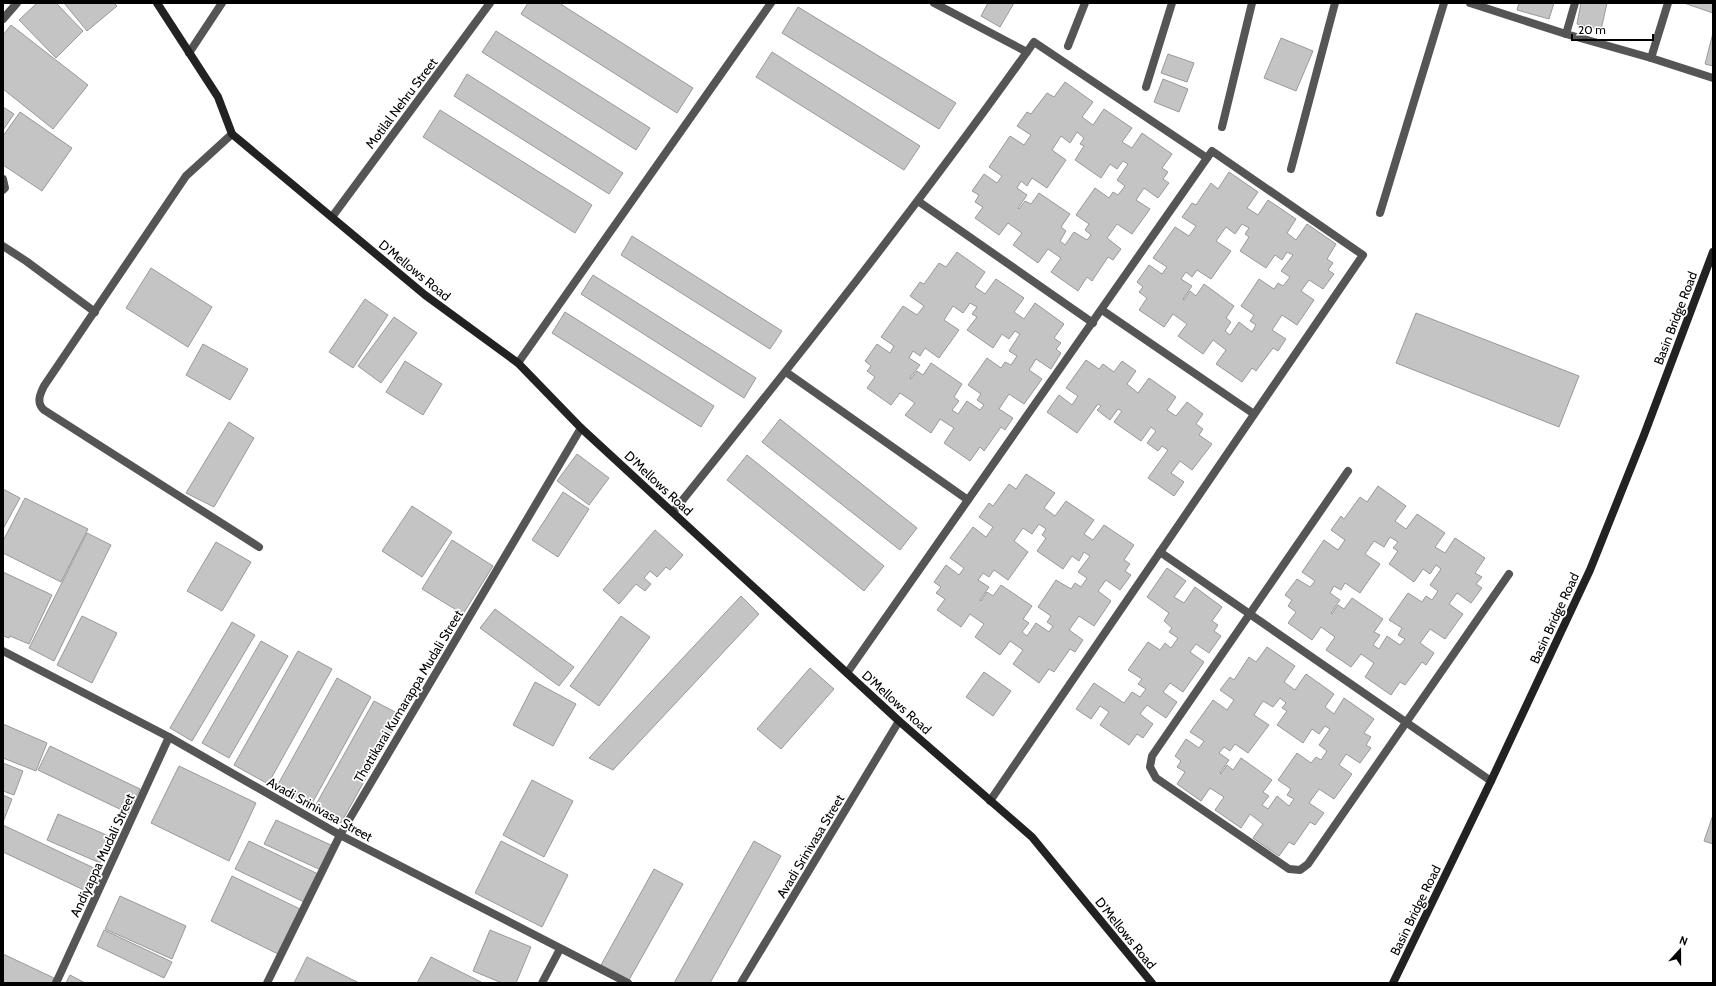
<svg xmlns="http://www.w3.org/2000/svg" width="1716" height="986" font-family="Cabin,sans-serif">
<rect width="100%" height="100%" fill="#fff"/>
<g fill="#c4c4c4" stroke="#999" fill-rule="evenodd">
<path d="M37,3H56L83,31L56,58L19,20Z"/>
<path d="M64,3H114L117,6L87,31Z"/>
<path d="M528,3H559L693,88L677,113L521,14Z"/>
<path d="M988,3H1014L1000,27L981,16Z"/>
<path d="M1519,3H1554L1549,19L1517,10Z"/>
<path d="M1581,3H1607L1601,30L1577,24Z"/>
<path d="M1684,3H1713V13Z"/>
<path d="M798,7L956,103L939,129L782,33Z"/>
<path d="M11,25L88,85L53,129L3,89V35Z"/>
<path d="M496,31L650,128L636,150L482,52Z"/>
<path d="M1713,33V66L1705,64Z"/>
<path d="M1281,38L1313,51L1296,91L1264,78Z"/>
<path d="M772,52L920,146L904,170L756,77Z"/>
<path d="M1168,54L1194,63L1187,82L1161,73Z"/>
<path d="M467,74L623,173L609,194L454,96Z"/>
<path d="M1163,79L1188,89L1179,112L1154,102Z"/>
<path d="M1065,82L1093,102L1082,117L1093,125L1104,109L1132,128L1122,142L1132,148L1142,133L1172,154L1162,168L1168,172L1163,179L1169,183L1158,198L1144,188L1136,200L1150,209L1132,234L1117,224L1107,238L1121,249L1113,260L1108,257L1092,281L1087,277L1078,291L1051,272L1061,258L1048,249L1038,263L1013,245L1022,233L1008,223L999,235L975,218L983,207L975,202L979,195L972,191L984,174L997,183L1002,176L989,167L1010,136L1024,145L1031,135L1017,126L1027,112L1031,114L1047,93L1054,97ZM1077,132L1084,138L1080,144L1084,146L1075,160L1101,178L1110,164L1117,169L1123,161L1128,164L1117,180L1125,186L1118,195L1113,192L1109,198L1095,188L1076,215L1089,224L1085,230L1091,235L1087,240L1074,232L1065,245L1060,241L1066,231L1061,227L1070,214L1039,193L1031,204L1025,201L1019,209L1018,208L1027,195L1017,188L1021,181L1027,186L1032,178L1047,188L1066,160L1052,150L1061,136L1070,143Z"/>
<path d="M3,107L14,114L3,130Z"/>
<path d="M440,110L592,205L575,233L423,137Z"/>
<path d="M20,112L72,148L42,191L3,165V136Z"/>
<path d="M1229,172L1258,192L1247,208L1258,215L1268,200L1296,219L1287,233L1296,240L1307,224L1336,244L1327,259L1333,263L1328,270L1334,274L1323,289L1309,280L1301,291L1314,300L1297,325L1282,315L1272,330L1286,339L1278,351L1273,348L1256,371L1252,368L1242,382L1216,364L1226,350L1213,340L1203,354L1178,336L1187,324L1173,314L1164,327L1139,310L1147,298L1139,292L1143,287L1137,282L1149,265L1162,274L1167,267L1153,258L1175,227L1189,236L1196,226L1182,217L1192,203L1196,205L1211,183L1218,189ZM1242,224L1249,228L1245,234L1249,237L1240,251L1266,268L1275,255L1282,260L1287,252L1293,255L1281,271L1290,277L1283,286L1278,283L1274,289L1259,279L1241,306L1254,315L1250,321L1256,325L1252,332L1239,322L1230,335L1225,331L1231,322L1226,318L1234,306L1204,284L1196,296L1190,291L1184,300L1183,299L1192,286L1181,279L1186,272L1192,277L1197,270L1211,279L1231,251L1216,241L1226,227L1235,234Z"/>
<path d="M632,236L782,331L770,349L621,255Z"/>
<path d="M957,252L985,272L975,287L985,294L996,279L1024,298L1014,312L1024,319L1035,303L1064,324L1054,338L1061,343L1056,349L1061,353L1051,369L1036,359L1029,370L1042,379L1024,404L1009,394L999,409L1013,418L1005,430L1001,427L984,451L980,447L970,461L944,443L954,428L940,419L931,433L905,415L915,403L900,393L891,405L867,388L875,377L867,371L871,366L865,361L877,344L890,353L894,346L881,337L903,306L917,315L924,306L910,296L920,282L924,284L939,263L946,267ZM970,303L977,307L972,314L977,317L967,330L993,348L1002,334L1009,339L1015,331L1020,334L1009,351L1017,356L1011,365L1005,362L1001,368L987,358L968,385L981,394L977,400L984,405L980,410L967,401L958,414L952,410L959,401L954,397L962,384L931,363L923,375L917,371L911,379L910,378L920,365L909,358L913,351L920,356L925,348L939,358L959,330L944,320L953,306L963,313Z"/>
<path d="M151,268L212,307L188,347L126,308Z"/>
<path d="M593,275L756,378L744,398L581,294Z"/>
<path d="M365,299L388,315L353,368L329,352Z"/>
<path d="M565,312L714,406L701,427L552,333Z"/>
<path d="M1416,313L1579,376L1559,427L1396,363Z"/>
<path d="M394,317L417,333L381,383L358,366Z"/>
<path d="M203,344L248,369L230,400L186,375Z"/>
<path d="M1086,360L1099,369L1103,364L1114,372L1122,361L1136,371L1127,384L1138,393L1149,378L1176,397L1167,410L1176,416L1187,402L1203,414L1196,424L1203,429L1199,435L1212,444L1192,470L1180,461L1171,473L1184,482L1174,496L1148,478L1168,450L1162,446L1158,451L1147,443L1156,431L1151,427L1141,441L1114,422L1122,411L1118,409L1110,420L1097,410L1101,406L1098,404L1077,433L1047,412L1059,395L1072,405L1078,396L1066,388Z"/>
<path d="M405,361L442,384L423,415L386,392Z"/>
<path d="M780,419L917,528L900,550L762,442Z"/>
<path d="M229,422L254,438L214,507L186,493Z"/>
<path d="M577,454L609,478L589,505L557,481Z"/>
<path d="M747,455L884,566L864,591L727,480Z"/>
<path d="M1026,474L1055,493L1044,508L1055,516L1066,501L1094,520L1084,534L1093,540L1104,525L1134,545L1124,560L1130,564L1125,571L1131,575L1120,590L1106,580L1098,591L1111,601L1094,626L1079,616L1069,630L1083,640L1075,652L1070,649L1054,672L1049,669L1039,683L1013,664L1023,650L1010,641L1000,655L975,637L984,624L970,614L961,627L937,610L945,599L936,593L941,587L934,582L946,565L959,575L964,568L950,558L973,527L986,537L993,527L979,517L989,503L993,506L1009,484L1016,489ZM1039,524L1046,529L1042,535L1046,538L1037,551L1063,569L1072,556L1079,561L1084,552L1090,556L1078,572L1087,578L1081,587L1075,583L1071,589L1056,580L1038,607L1051,616L1047,622L1053,626L1049,632L1036,623L1027,636L1022,632L1029,623L1023,619L1032,606L1001,585L993,596L987,592L981,601L980,600L989,587L978,580L983,573L989,577L994,570L1008,580L1028,552L1014,541L1023,528L1032,534Z"/>
<path d="M1378,486L1406,506L1395,521L1406,529L1417,514L1445,533L1435,547L1445,553L1455,538L1485,558L1475,573L1482,577L1476,584L1482,588L1471,603L1457,593L1449,604L1463,614L1445,639L1430,629L1420,643L1434,653L1426,665L1422,662L1405,685L1400,682L1391,695L1365,677L1374,663L1361,654L1351,667L1326,650L1335,637L1321,627L1312,640L1288,623L1296,612L1288,606L1292,600L1285,595L1297,579L1310,587L1315,581L1302,572L1324,540L1338,550L1345,540L1331,530L1341,516L1344,519L1360,497L1367,502ZM1390,537L1398,542L1393,548L1398,551L1389,564L1414,582L1423,569L1430,574L1436,565L1441,569L1430,585L1438,591L1432,600L1426,596L1422,602L1408,593L1389,620L1402,628L1398,635L1405,639L1400,645L1387,636L1379,649L1373,645L1380,635L1374,632L1383,619L1352,598L1344,609L1338,605L1332,614L1331,613L1340,600L1330,593L1334,586L1341,590L1345,583L1360,593L1380,564L1365,554L1374,541L1384,547Z"/>
<path d="M3,489L20,498L3,529Z"/>
<path d="M563,492L589,509L558,557L532,540Z"/>
<path d="M25,498L88,529L61,582L3,553V541Z"/>
<path d="M412,506L452,532L422,577L382,551Z"/>
<path d="M655,530L683,555L670,570L666,567L657,577L650,571L644,578L651,584L645,591L636,584L619,604L603,590Z"/>
<path d="M87,533L111,545L54,661L29,648Z"/>
<path d="M452,540L493,566L463,614L422,589Z"/>
<path d="M216,542L251,562L222,611L187,591Z"/>
<path d="M1167,568L1186,581L1174,597L1184,603L1195,587L1222,607L1212,621L1218,625L1214,631L1221,636L1209,653L1196,644L1190,652L1204,662L1183,692L1170,683L1163,692L1177,702L1166,718L1147,705L1140,714L1153,724L1143,738L1137,734L1129,745L1100,725L1109,712L1100,706L1091,719L1076,709L1094,683L1124,703L1132,692L1140,697L1146,689L1138,684L1142,679L1128,670L1148,642L1160,650L1165,643L1171,648L1178,638L1169,632L1172,628L1164,621L1169,613L1147,597Z"/>
<path d="M3,572L52,595L29,644L10,636L9,638L3,636Z"/>
<path d="M741,596L759,614L613,770L589,758Z"/>
<path d="M495,609L574,667L559,686L480,628Z"/>
<path d="M82,616L117,633L92,683L57,665Z"/>
<path d="M621,616L650,637L599,706L570,686Z"/>
<path d="M232,622L255,635L192,741L170,728Z"/>
<path d="M261,641L288,656L229,758L202,743Z"/>
<path d="M1267,647L1295,666L1284,682L1295,690L1306,674L1334,694L1325,707L1334,714L1344,698L1374,719L1364,733L1371,737L1366,745L1371,748L1360,763L1346,754L1339,765L1352,774L1334,799L1319,789L1309,803L1324,813L1315,825L1310,822L1294,845L1289,842L1279,856L1253,838L1263,824L1250,814L1241,828L1215,810L1224,797L1210,788L1201,801L1177,784L1185,772L1177,767L1181,761L1175,756L1186,739L1199,748L1204,741L1190,732L1213,700L1227,710L1234,700L1220,690L1230,677L1234,680L1249,657L1256,662ZM1280,698L1286,703L1282,708L1287,711L1277,725L1303,743L1312,729L1319,734L1325,726L1330,729L1319,745L1327,751L1321,760L1316,757L1311,763L1297,753L1278,780L1291,789L1287,795L1294,799L1289,806L1277,796L1268,809L1262,805L1269,796L1263,792L1272,780L1241,758L1233,770L1227,765L1221,774L1220,773L1229,760L1219,753L1224,747L1230,751L1235,744L1248,753L1269,725L1254,715L1263,701L1273,707Z"/>
<path d="M298,651L332,669L268,784L234,765Z"/>
<path d="M810,668L834,689L781,749L757,729Z"/>
<path d="M984,672L1011,691L993,716L966,697Z"/>
<path d="M337,678L371,697L310,807L276,788Z"/>
<path d="M535,682L576,704L553,746L513,725Z"/>
<path d="M374,701L401,715L341,823L314,808Z"/>
<path d="M3,724L47,743L36,771L3,758Z"/>
<path d="M50,746L140,789L128,813L38,770Z"/>
<path d="M3,763L23,771L14,795L3,791Z"/>
<path d="M179,766L256,803L229,861L151,823Z"/>
<path d="M532,780L573,801L544,857L503,835Z"/>
<path d="M3,795L12,799L3,822Z"/>
<path d="M58,814L111,837L100,863L47,840Z"/>
<path d="M1713,815V844L1704,841Z"/>
<path d="M276,820L333,846L321,870L264,844Z"/>
<path d="M3,825L96,869L86,891L3,852Z"/>
<path d="M249,841L318,874L304,902L235,869Z"/>
<path d="M501,841L568,875L542,927L475,893Z"/>
<path d="M754,841L781,856L710,983H674Z"/>
<path d="M654,869L683,884L629,980L601,965Z"/>
<path d="M232,876L300,909L278,954L211,921Z"/>
<path d="M120,896L186,926L172,959L105,929Z"/>
<path d="M104,930L172,962L164,978L97,946Z"/>
<path d="M490,930L531,947L516,983H502L473,971Z"/>
<path d="M3,954L54,978L52,983H3Z"/>
<path d="M307,957L359,983H294Z"/>
<path d="M431,957L483,983H417Z"/>
<path d="M70,975L85,983H66Z"/>
</g>
<g fill="none" stroke-linecap="round" stroke-linejoin="round">
<g stroke="#555" stroke-width="8">
<path d="M934,3L1027,52"/>
<path d="M1470,3L1566,34L1651,58L1713,78"/>
<path d="M3,19L17,3"/>
<path d="M1566,34L1575,3"/>
<path d="M1068,46L1085,3"/>
<path d="M189,53L222,3"/>
<path d="M1651,58L1668,3"/>
<path d="M1146,87L1172,3"/>
<path d="M1222,127L1252,3"/>
<path d="M232,134L186,176L44,386C40,394 36,403 44,410L259,547"/>
<path d="M1291,169L1335,3"/>
<path d="M3,179L5,188L3,190"/>
<path d="M918,201L1093,323"/>
<path d="M1380,213L1444,3"/>
<path d="M332,217L490,3"/>
<path d="M3,246L26,261L95,312"/>
<path d="M1102,310L1254,414"/>
<path d="M518,363L771,3"/>
<path d="M786,372L968,500"/>
<path d="M1348,471L1152,756L1150,767L1156,778L1289,869L1300,870L1308,864L1509,574"/>
<path d="M673,512C797,358 920,203 1034,42L1207,158"/>
<path d="M1160,552L1491,781"/>
<path d="M3,651L169,737L340,835L628,983"/>
<path d="M847,673L1212,151L1363,255L990,801"/>
<path d="M56,983L169,737"/>
<path d="M267,983L340,835L581,428"/>
<path d="M542,983L560,949"/>
<path d="M741,983L899,721"/>
</g>
<g stroke="#222" stroke-width="8">
<path d="M157,3L218,97L232,134L425,295L518,363L581,428L899,721L1032,837L1152,983"/>
<path d="M1393,983L1491,781L1590,570L1644,435L1713,252"/>
</g>
</g>
<g text-anchor="middle" stroke-width="3.5" stroke-linejoin="round" paint-order="stroke">
<g font-size="13" fill="#000" stroke="#fff">
<text transform="translate(401 103) rotate(-53)" y="5">Motilal Nehru Street</text>
<text transform="translate(415 270) rotate(39)" y="5">D'Mellows Road</text>
<text transform="translate(1675 318) rotate(-69)" y="5">Basin Bridge Road</text>
<text transform="translate(659 483) rotate(43)" y="5">D'Mellows Road</text>
<text transform="translate(1554 618) rotate(-65)" y="5">Basin Bridge Road</text>
<text transform="translate(408 696) rotate(-59)" y="5">Thottikarai Kumarappa Mudali Street</text>
<text transform="translate(897 702) rotate(42)" y="5">D'Mellows Road</text>
<text transform="translate(320 809) rotate(29)" y="5">Avadi Srinivasa Street</text>
<text transform="translate(810 846) rotate(-59)" y="5">Avadi Srinivasa Street</text>
<text transform="translate(102 855) rotate(-65)" y="5">Andiyappa Mudali Street</text>
<text transform="translate(1415 910) rotate(-64)" y="5">Basin Bridge Road</text>
<text transform="translate(1126 933) rotate(51)" y="5">D'Mellows Road</text>
</g>
</g>
<rect width="1716" height="986" fill="none" stroke="#000000" stroke-width="8"/>
<g transform="translate(1680 950) rotate(21)" stroke="#ffffff" stroke-width="3" paint-order="stroke">
<path d="M0-3L7 15L0 10L-7 15Z" fill="#000000"/>
<text y="-6" font-size="11" font-weight="bold" text-anchor="middle" fill="#000000">N</text>
</g>
<path d="M1572 34v6h81v-6" fill="none" stroke="#000000" stroke-width="2"/>
<text x="1578" y="34" font-size="12" fill="#000000" stroke="#ffffff" stroke-width="3" paint-order="stroke">20 m</text>
</svg>
